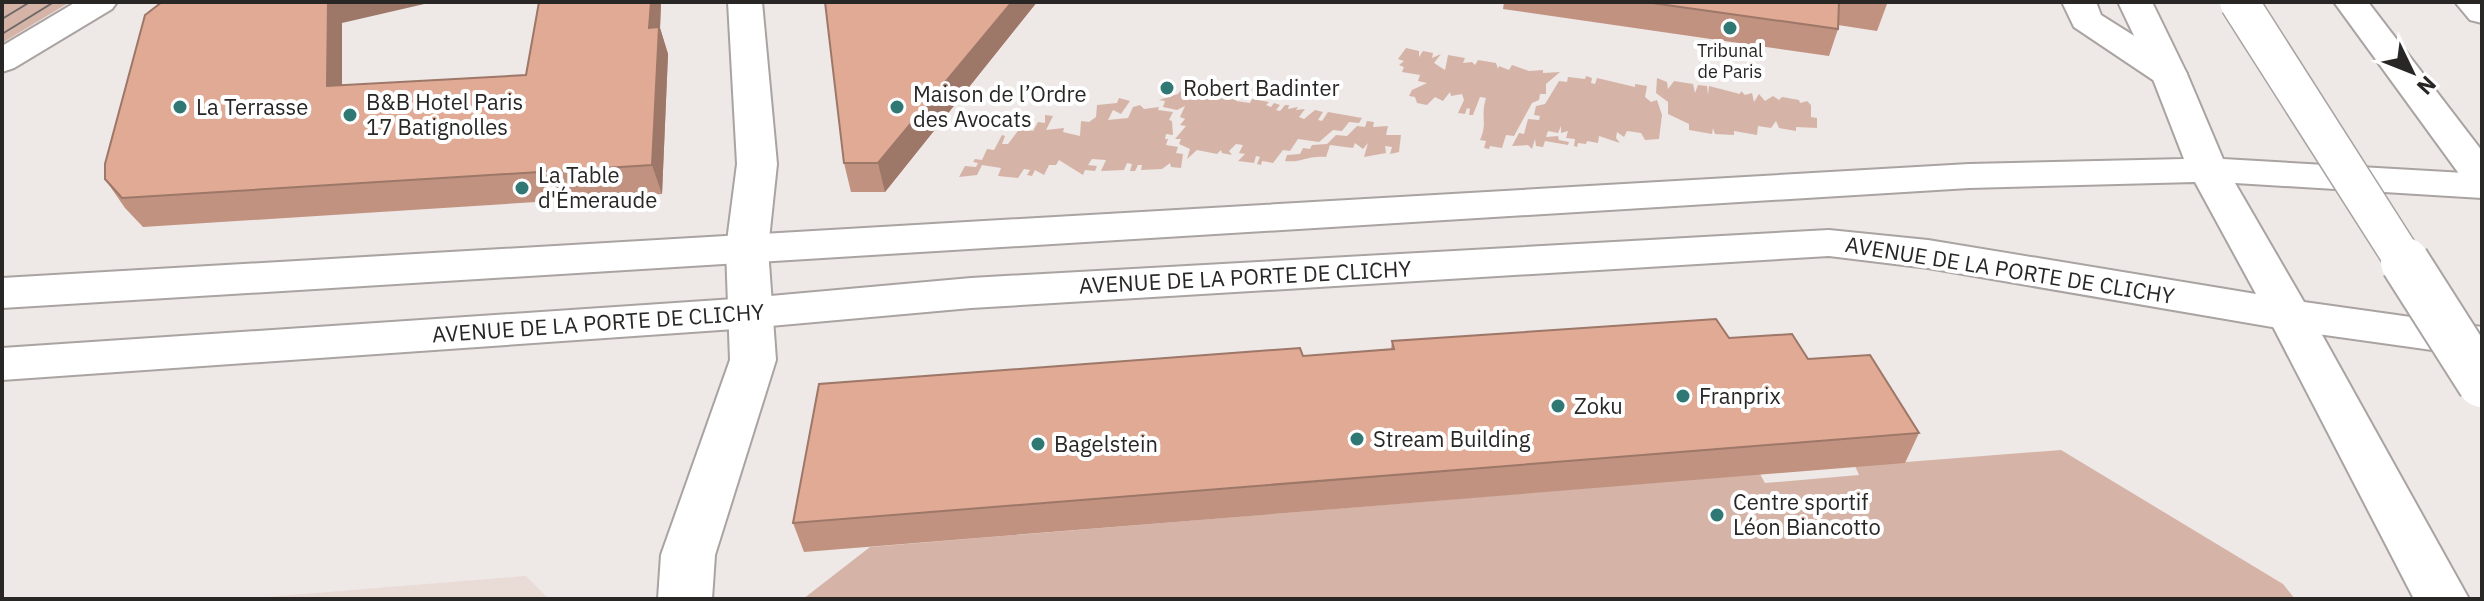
<svg xmlns="http://www.w3.org/2000/svg" width="2484" height="601" font-family="'IBM Plex Sans',sans-serif">
<rect width="100%" height="100%" fill="#eee8e6"/>
<path fill="#e9dbd6" d="M526,576L549,599H243Z"/>
<g fill="#d5b4a7">
<path d="M6,2H70L2,43V4Z"/>
<path d="M1406,48L1419,51V57L1423,51L1433,53L1432,58L1441,54L1434,63L1445,70L1448,55L1465,58L1463,63L1472,62L1475,65L1478,60L1496,63L1498,69L1499,66L1509,70L1512,65L1529,71L1543,70V73L1560,72L1546,84V94H1540L1539,100L1532,103L1514,136L1506,135L1502,148L1490,146L1489,149L1484,148L1486,141L1480,140C1488,123 1480,117 1486,98L1480,97L1473,115H1469L1470,109L1467,108L1465,114L1458,113L1464,100L1462,94L1451,96L1450,92L1443,101L1435,97L1427,105L1417,103L1415,97L1409,96L1412,90L1427,83L1418,81L1420,75L1402,72L1404,67L1399,65L1404,61L1398,59Z"/>
<path d="M1586,76L1592,78L1591,83L1595,84L1597,78L1635,87V84L1647,86L1645,97L1651,102L1657,100L1662,115L1659,139L1645,140L1641,133L1627,131L1624,137L1617,132L1616,138L1620,143L1599,136L1598,143L1587,141L1586,144L1578,143L1577,147L1574,146L1575,139L1566,138L1568,131L1561,133V126L1558,133L1548,131L1546,137L1558,136L1559,140L1569,142L1568,145L1545,141L1543,147L1536,146L1535,139L1532,149L1528,145L1512,146L1519,133L1524,134L1528,119L1539,120L1540,116L1534,115L1536,106L1545,104L1559,81L1567,82L1568,77L1585,79Z"/>
<path d="M1657,78L1667,82L1668,89L1674,81L1693,84L1695,93L1698,85L1707,86L1708,95L1709,86L1740,94L1741,91L1745,95L1752,93L1754,102L1759,94L1765,101L1773,96L1779,100L1782,97L1799,100L1800,103L1807,101L1811,105V117L1817,118V128L1796,127V131L1779,128L1776,121L1771,128L1758,126L1757,135L1734,131V135L1715,134L1713,128L1712,134L1689,130V124L1668,114V102L1656,93Z"/>
<path d="M1182,89L1192,91L1187,99L1193,100L1202,91L1217,97L1237,96L1236,101L1250,103L1252,99L1269,102L1266,105L1271,107L1274,103L1280,105L1276,110L1280,111L1285,105H1289L1288,109L1298,107L1296,110L1305,109L1299,117L1304,119L1315,110L1323,112L1318,120L1322,121L1328,112L1362,118L1359,123L1349,122L1342,131L1333,130L1319,142L1298,139L1290,151L1283,150L1273,163L1262,161L1261,165L1257,164L1260,157L1256,156L1254,163L1238,161L1245,154L1239,153L1243,145L1236,144L1229,151L1232,155L1222,153L1221,150L1217,154L1197,150L1187,159L1190,149L1179,144L1181,139H1175L1186,126L1180,125L1185,119L1180,117L1185,106L1177,110L1163,107L1165,101L1159,100L1178,94Z"/>
<path d="M1119,98L1130,101L1121,114L1113,110L1108,120L1128,118L1133,107L1140,105L1144,109L1159,107L1158,110L1173,112L1169,120L1172,121L1173,135L1166,134L1165,139H1168L1166,145L1178,147L1176,153L1183,154L1181,168L1171,167L1170,163L1162,169L1141,170L1142,165H1138L1135,171H1130L1132,164L1127,163L1124,170L1101,171L1106,160L1092,159L1088,165L1097,166L1095,171L1085,170L1083,175L1059,160L1056,165H1049L1044,175L1035,170L1032,176L1027,175L1030,170L1024,169L1018,178L998,176L1001,168L982,165L977,175L959,177L965,166L976,167L978,163L973,162L975,159L982,160L987,149L994,150L1002,135L1005,136L1002,144H1008L1020,128L1033,131L1038,122L1045,123V115L1053,116L1046,130L1064,128L1063,132L1080,136L1081,121L1089,122L1096,117L1097,105L1117,103Z"/>
<path d="M1367,121L1374,122L1373,127L1388,126L1386,135H1401L1399,152L1390,154L1392,147L1385,146L1386,153L1364,157L1368,143L1363,149L1355,143L1353,148L1330,145L1326,157C1308,155 1301,163 1285,161L1287,155L1300,154L1303,148L1310,149L1312,145L1327,144L1336,135L1347,136L1357,126L1365,127Z"/>
<path d="M2061,450L2283,584L2295,599H803L870,547L1760,474L1765,483L1859,475L1855,466Z"/>
</g>
<g fill="none" stroke-linecap="round" stroke-linejoin="round">
<defs>
<g id="minor">
<path d="M728,2H762L777,164L768,249L776,360L715,555L712,599H658L661,555L730,360L726,249L737,164Z"/>
<path d="M2062,2H2096L2101,15L2182,66L2187,74L2182,82L2169,85L2156,82L2074,27Z"/>
</g>
<path id="secondary" d="M2455,2H2482V23L2470,20Z"/>
<g id="primary">
<path d="M76,2H117L112,9L14,68L2,72V46Z"/>
<path d="M2169,63L2182,66L2187,74L2223,159L2482,174V198L2235,183L2304,302L2482,327V357L2289,330L1928,268L1829,256L971,308L749,328L2,380V348L749,298L971,278L1829,230L1928,240L2256,294L2195,182L1969,188L2,308V278L1969,164L2184,159L2151,74L2156,66Z"/>
</g>
<g id="trunk">
<path d="M2118,2H2152L2187,74L2182,82L2169,85L2156,82Z"/>
<path d="M2334,2H2368L2482,151V190L2468,186Z"/>
<path d="M2289,300L2305,304L2311,315L2469,599H2414L2267,315L2273,304Z"/>
</g>
</defs>
<use href="#minor" stroke="#a9a3a1" stroke-width="4"/>
<use href="#secondary" stroke="#a9a3a1" stroke-width="4"/>
<use href="#primary" stroke="#a9a3a1" stroke-width="4"/>
<use href="#trunk" stroke="#a9a3a1" stroke-width="4"/>
<use href="#minor" fill="#fff" fill-rule="evenodd"/>
<use href="#secondary" fill="#fff" fill-rule="evenodd"/>
<use href="#primary" fill="#fff" fill-rule="evenodd"/>
<use href="#trunk" fill="#fff" fill-rule="evenodd"/>
<g stroke="#6d6968" stroke-width="2">
<path d="M2,19L30,2"/>
<path d="M2,34L54,2"/>
</g>
<defs>
<path id="trunk-bridge-far1" d="M2239,2L2406,264"/>
<path id="trunk-bridge" d="M2405,262L2482,383"/>
</defs>
<use href="#trunk-bridge-far1" stroke="#a9a3a1" stroke-width="41" stroke-linecap="butt"/>
<use href="#trunk-bridge" stroke="#a9a3a1" stroke-width="52" stroke-linecap="butt"/>
<use href="#trunk-bridge-far1" stroke="#fff" stroke-width="38"/>
<use href="#trunk-bridge" stroke="#fff" stroke-width="48"/>
</g>
<g fill="#c19280">
<path d="M539,2H661L660,28L668,54L662,194L143,227L125,208L105,179L342,23V85L526,75Z"/>
<path d="M1037,2L885,192H851L844,163Z"/>
<path d="M1504,2H1887V4L1877,31L1838,25V29L1829,56L1503,9Z"/>
<path d="M1729,338L1808,359L1919,433L1905,463L804,552L793,523L1303,356L1391,350L1392,341Z"/>
</g>
<g fill="#9d7768">
<path d="M328,2H433L342,23V114L327,86Z"/>
<path d="M651,2H661L660,28L668,54L662,194L652,165L649,28Z"/>
<path d="M1012,2H1037L885,192L878,163Z"/>
</g>
<g fill="#e0aa95" stroke="#9d7768" stroke-width="2">
<path d="M162,2H328L327,86L526,75L539,2H651L649,28L659,27L652,165L122,198L105,179V164L145,15Z"/>
<path d="M825,2H1012L878,163H844Z"/>
<path d="M1645,2H1839L1838,29Z"/>
<path d="M1716,319L1729,338L1792,334L1808,359L1870,355L1919,433L793,523L819,384L1300,348L1303,356L1394,349L1392,341Z"/>
</g>
<g fill="#307874" stroke="#fff" stroke-width="3">
<circle cx="1730" cy="28" r="8"/>
<circle cx="1167" cy="88" r="8"/>
<circle cx="180" cy="107" r="8"/>
<circle cx="897" cy="107" r="8"/>
<circle cx="350" cy="115" r="8"/>
<circle cx="522" cy="188" r="8"/>
<circle cx="1683" cy="396" r="8"/>
<circle cx="1558" cy="406" r="8"/>
<circle cx="1357" cy="439" r="8"/>
<circle cx="1038" cy="444" r="8"/>
<circle cx="1717" cy="515" r="8"/>
</g>
<g text-anchor="middle" stroke-width="8" stroke-linejoin="round" paint-order="stroke">
<g font-size="18" fill="#292726" stroke="#fff">
<text x="1730" y="57">Tribunal<tspan x="1730" dy="21">de Paris</tspan></text>
</g>
<g font-size="22" fill="#292726" stroke="#fff" text-anchor="start">
<text x="1183" y="96">Robert Badinter</text>
<text x="913" y="102">Maison de l’Ordre<tspan x="913" dy="25">des Avocats</tspan></text>
<text x="366" y="110">B&amp;B Hotel Paris<tspan x="366" dy="25">17 Batignolles</tspan></text>
<text x="196" y="115">La Terrasse</text>
<text x="538" y="183">La Table<tspan x="538" dy="25">d'Émeraude</tspan></text>
<text x="1699" y="404">Franprix</text>
<text x="1574" y="414">Zoku</text>
<text x="1373" y="447">Stream Building</text>
<text x="1054" y="452">Bagelstein</text>
<text x="1733" y="510">Centre sportif<tspan x="1733" dy="25">Léon Biancotto</tspan></text>
</g>
<g font-size="22" fill="#292726" stroke="#fff">
<text transform="translate(2010 270) rotate(9)" y="8">AVENUE DE LA PORTE DE CLICHY</text>
<text transform="translate(1245 277) rotate(-3)" y="8">AVENUE DE LA PORTE DE CLICHY</text>
<text transform="translate(598 323) rotate(-4)" y="8">AVENUE DE LA PORTE DE CLICHY</text>
</g>
</g>
<rect width="2484" height="601" fill="none" stroke="#292726" stroke-width="8"/>
<g transform="translate(2412 72) rotate(133)" stroke="#ffffff" stroke-width="6" paint-order="stroke">
<path d="M0-6L14 30L0 20L-14 30Z" fill="#292726"/>
<text y="-12" font-size="22" font-weight="bold" text-anchor="middle" fill="#292726">N</text>
</g>
</svg>
